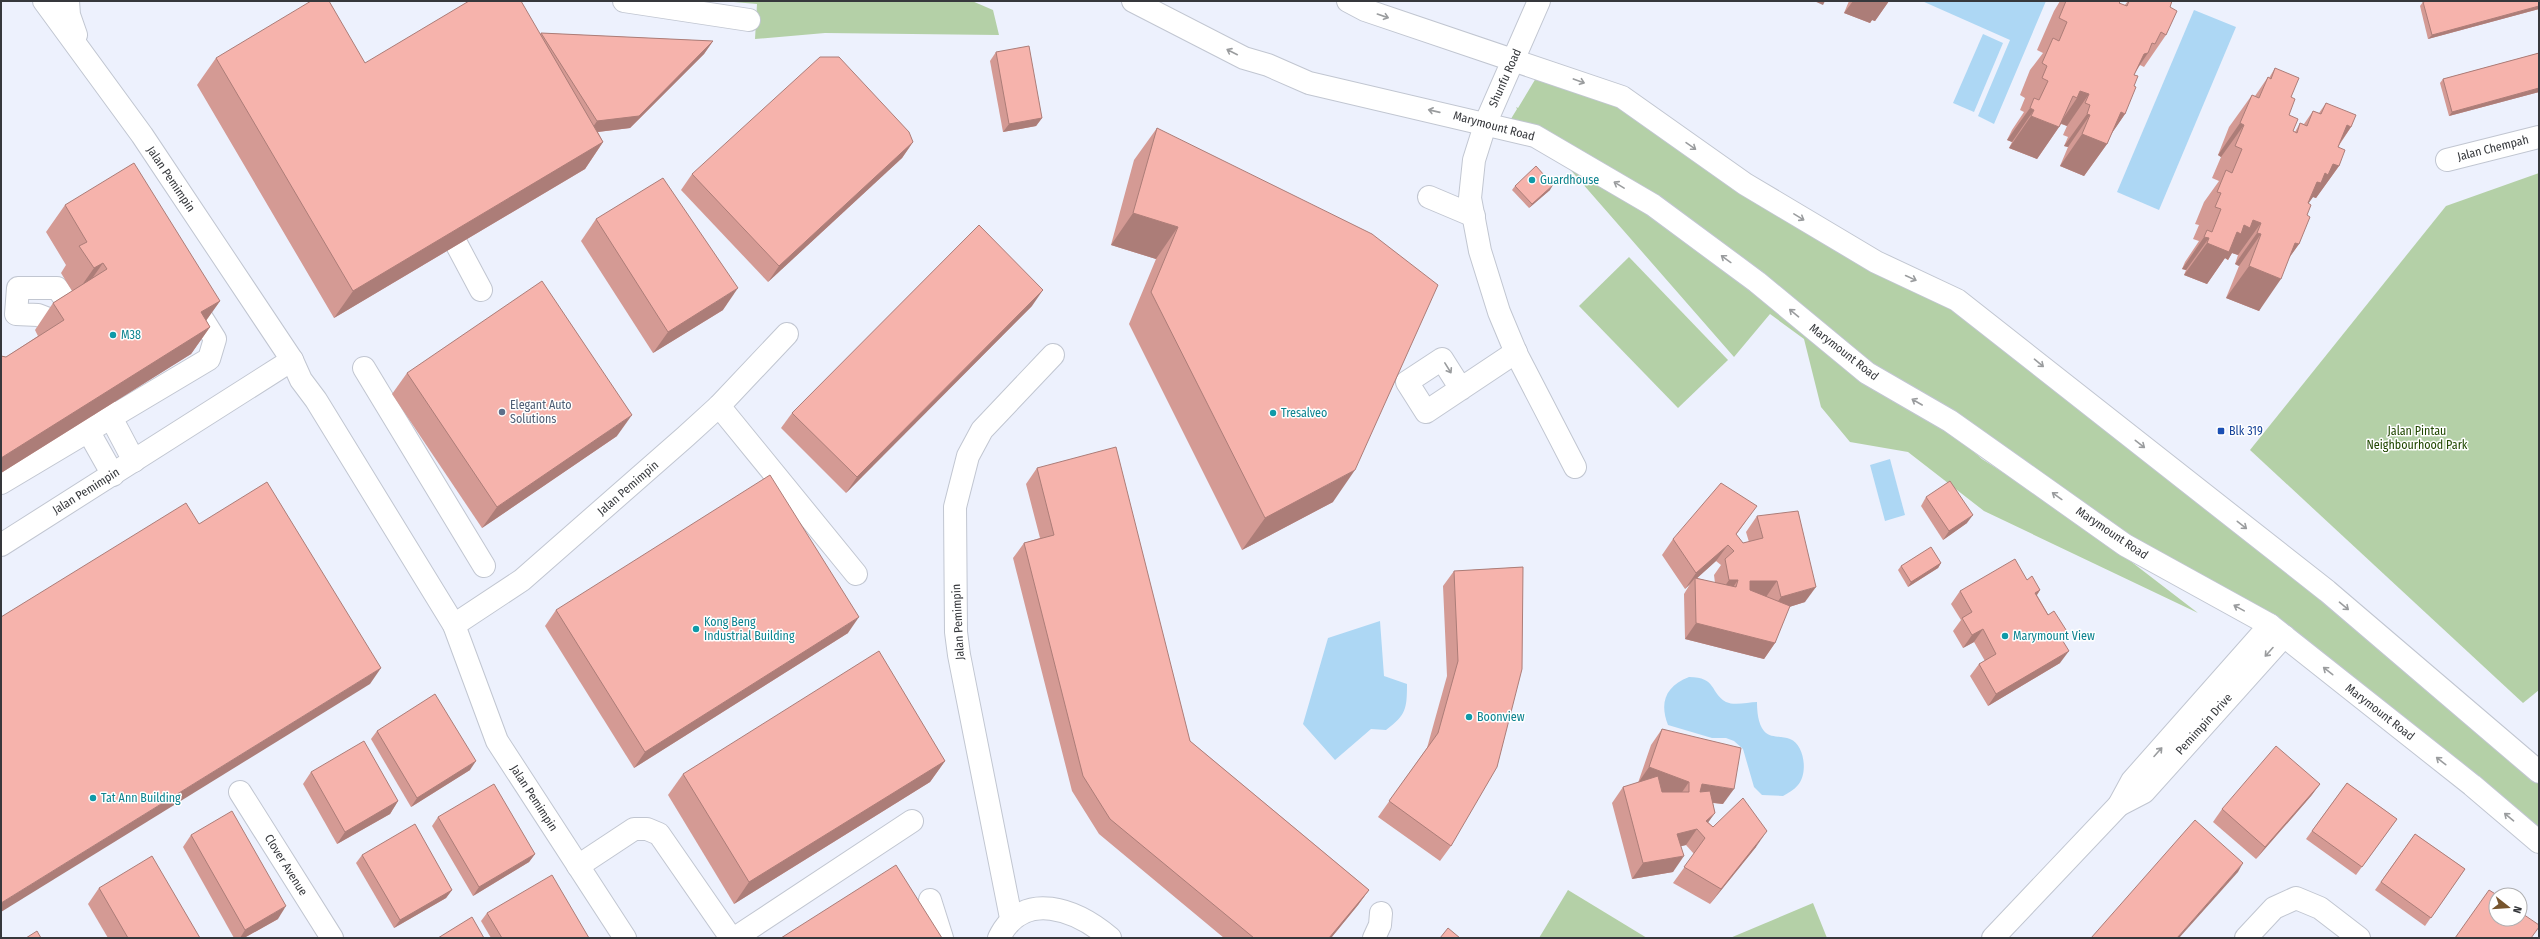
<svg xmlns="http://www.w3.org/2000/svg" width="2540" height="939" font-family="'Fira Sans Condensed',sans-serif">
<rect width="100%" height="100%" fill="#edf1fd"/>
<g fill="#b4d0a7">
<path d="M722,1H972L993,10L999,35L825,33L755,39L757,4Z"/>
<path d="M1542,68L1622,97L1957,300L2539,772V842L2284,636L1927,411L1982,459L2073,517L2198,613L1984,511L1908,452L1850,442L1821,407L1804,339L1770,314L1734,357L1547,143L1506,127L1517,109L1516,107L1518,108Z"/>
<path d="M2539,173V690L2523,703L2250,450L2446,206Z"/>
<path d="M1629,257L1728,360L1678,408L1579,306Z"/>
<path d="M1568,890L1647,938H1539Z"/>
<path d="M1813,903L1827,938H1730Z"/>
</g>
<g fill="#add7f4">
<path d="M1922,1H2046L1994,124L1978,116L2010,40Z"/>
<path d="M2194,10L2236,27L2159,210L2117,192Z"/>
<path d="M1983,34L2003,43L1974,112L1953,103Z"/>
<path d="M1890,459L1905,515L1885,521L1870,465Z"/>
<path d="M1380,621L1384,676L1407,684C1407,709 1406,715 1386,730L1371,729L1335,760L1303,724L1328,638Z"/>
<path d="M1689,677C1717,677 1710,693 1726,702C1735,706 1748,702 1757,702C1757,711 1758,724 1764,731C1771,739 1781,735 1790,739C1805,745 1808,774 1798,785C1794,790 1788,793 1783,796L1762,795L1754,787L1743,749L1734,741L1726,738H1712L1668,725C1659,702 1666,686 1689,677Z"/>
</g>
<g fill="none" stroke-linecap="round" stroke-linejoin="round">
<defs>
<g id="minor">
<path d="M44,1L142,135L292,360L301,380L316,400L454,625L497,741L625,938"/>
<path d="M68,1L69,15L76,35"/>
<path d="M624,1L749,20"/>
<path d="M1539,1L1486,122L1474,160L1470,198L1480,251L1499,312L1517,355L1575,467"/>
<path d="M2447,160L2539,137"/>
<path d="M1429,197L1474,216"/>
<path d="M457,245L481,290"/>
<path d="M51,320L38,315L16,314L18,288H57L71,307"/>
<path d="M364,368L484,566"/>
<path d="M1461,389L1442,359L1407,382L1426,412L1516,352"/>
<path d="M719,406L856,574"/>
<path d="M106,408L134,461"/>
<path d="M82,420L113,475"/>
<path d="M1,483L209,359L215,339L193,304"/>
<path d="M1,545L292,360"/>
<path d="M454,625L522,580L685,437L719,406L787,334"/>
<path d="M240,792L332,938"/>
<path d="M2119,805L2144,792L2284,636"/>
<path d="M578,866L634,829H647L659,834L731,938"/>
<path d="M930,900L942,938"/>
<path d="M1011,918L959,655L956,632L955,507L968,456L982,430L1053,355"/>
<path d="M735,938L912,821"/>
<path d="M999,938C1023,888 1077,910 1110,938"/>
<path d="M1374,938L1380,925L1381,913"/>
<path d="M1993,938L2119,805L2132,781L2270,625"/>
<path d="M2246,938L2274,908L2296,898L2320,908L2359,938"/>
</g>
<g id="major">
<path d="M1133,1L1244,58L1268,65L1309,83L1535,136L1653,205L1757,282L1867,373L1950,421L2125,545L2270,625L2472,785L2539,842"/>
<path d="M1348,1L1365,10L1622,97L1745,184L1876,262L1957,300L2327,591L2539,772"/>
</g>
</defs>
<use href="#minor" stroke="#c1c6d1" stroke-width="24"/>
<use href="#major" stroke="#c1c6d1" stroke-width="24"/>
<use href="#minor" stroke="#fff" stroke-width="22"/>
<use href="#major" stroke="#fff" stroke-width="22"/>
</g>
<g fill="#d49a94" fill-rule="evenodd">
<path d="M1849,1H1889L1875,21L1872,20L1870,23L1844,13Z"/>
<path d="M2060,1H2121L2119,3L2124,6L2128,1H2172L2170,7L2166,35L2144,67L2140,65L2135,73L2134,75V86L2125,114L2112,133L2107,144L2084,176L2060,166L2068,147L2064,146L2068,137L2063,135L2067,126L2061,124L2059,127L2037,159L2009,148L2012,142L2007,140L2012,130L2024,112L2020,110L2025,98L2020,95L2030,70L2043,53L2037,50L2054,11Z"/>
<path d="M2539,1V9L2428,39L2420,6L2423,2Z"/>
<path d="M541,33L713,41L704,54L630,128L598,132L603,142L585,169L334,318L197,85L216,58L365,63L540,34Z"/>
<path d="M996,52L1042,118L1036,126L1003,132L990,61Z"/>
<path d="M2539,53V92L2449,116L2440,83L2443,79Z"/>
<path d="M2275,68L2291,97L2289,115L2293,131L2295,132L2300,123L2304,124L2313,111L2319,113L2326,103L2351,127L2338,147L2339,166L2316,198L2313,197L2308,203L2307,215L2299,244L2289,258L2259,311L2226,298L2239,266L2235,264L2238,255L2232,253L2228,260L2225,258L2207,284L2184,275L2186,270L2182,269L2185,262L2199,241L2193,239L2199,225L2195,224L2204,202L2219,181L2212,178L2221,157L2218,155L2229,127L2252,95L2255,96L2268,77L2269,78Z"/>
<path d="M1157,128L1333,502L1242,550L1129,324L1156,259L1111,245L1134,160Z"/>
<path d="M913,142L902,158L768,282L681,190L692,174Z"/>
<path d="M1515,186L1550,190L1529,208L1512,190Z"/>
<path d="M65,205L220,301L206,320L210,327L191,354L1,473V356L6,357L38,336L35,330L53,303L72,291L61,273L66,265L46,232Z"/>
<path d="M596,219L723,310L653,353L581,241Z"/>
<path d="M1032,306L846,493L781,428L792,413Z"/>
<path d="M407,373L617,436L482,528L392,394Z"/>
<path d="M1037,468L1190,741L1369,890L1358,905L1331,938H1224L1099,834L1072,791L1013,558L1024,543L1040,538L1026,484Z"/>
<path d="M1926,497L1967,523L1943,540L1921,506Z"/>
<path d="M1757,516L1805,602L1789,607L1775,643L1764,659L1685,639L1684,594L1690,584L1685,589L1662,555L1673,539L1746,521L1736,535L1743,543L1749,542L1746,532ZM1716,561L1721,565L1714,575L1715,583L1697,578Z"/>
<path d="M1941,563L1938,568L1908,587L1898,570L1901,566Z"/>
<path d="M1523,567L1451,846L1440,861L1378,817L1427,748L1447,676L1443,586L1454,571Z"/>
<path d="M2027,580L2040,590L2037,595L2063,640L2060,663L1988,706L1970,676L1979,664L1985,661L1974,642L1963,648L1953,631L1961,620L1951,604L1960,591Z"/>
<path d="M556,610L848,633L634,768L545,626Z"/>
<path d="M1662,729L1723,804L1713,803L1715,813L1708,822L1713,827L1756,847L1710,904L1673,883L1694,854L1686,845L1681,846L1673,872L1632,879L1612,803L1623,787L1638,783L1651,745Z"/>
<path d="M377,731L470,770L411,807L371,739Z"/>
<path d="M945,761L930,782L734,904L668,795L683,774Z"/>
<path d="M311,772L398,801L390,814L337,844L303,784Z"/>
<path d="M2347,783L2397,819L2356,875L2306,839Z"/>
<path d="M2320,784L2311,796L2256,859L2213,822L2222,809Z"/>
<path d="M438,817L535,854L529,862L473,896L432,826Z"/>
<path d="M2415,834L2465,869L2425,926L2375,890Z"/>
<path d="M191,835L278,919L244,938H234L183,847Z"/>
<path d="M362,855L452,890L446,898L394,928L356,863Z"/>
<path d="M99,888L200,938H108L88,904Z"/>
<path d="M487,913L589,938H491L481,921Z"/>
</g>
<g fill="#ac7d78">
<path d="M1814,1H1825L1823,5Z"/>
<path d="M1853,1H1889L1875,21L1872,20L1870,23L1844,13Z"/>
<path d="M2539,6V9L2428,39L2432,35Z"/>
<path d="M713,41L704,54L630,128L589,133L597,121Z"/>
<path d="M2148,53L2126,85L2144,54Z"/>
<path d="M2539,88V92L2449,116L2452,112Z"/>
<path d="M2080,91L2089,94L2067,126L2060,123L2077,98Z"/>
<path d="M2030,108L2034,110L2012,142L2007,140Z"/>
<path d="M2121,112L2125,114L2105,143L2107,144L2084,176L2060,166L2082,134Z"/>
<path d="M2087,114L2090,115L2068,147L2064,146Z"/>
<path d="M2031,116L2059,127L2037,159L2009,148Z"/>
<path d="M1042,118L1036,126L1003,132L1009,124Z"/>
<path d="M2240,123L2244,125L2221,157L2218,155Z"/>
<path d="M2347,125L2351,127L2329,159Z"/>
<path d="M603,142L585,169L334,318L353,291Z"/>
<path d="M913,142L902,158L768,282L779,266Z"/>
<path d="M2333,164L2339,166L2316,198L2313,197L2306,207L2317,182Z"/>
<path d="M1553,185L1550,190L1529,208L1532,204Z"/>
<path d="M1133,213L1178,227L1156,259L1111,245Z"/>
<path d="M2253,220L2261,223L2238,255L2232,253L2228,260L2225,258L2207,284L2184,275L2207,243L2237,232L2244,225Z"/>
<path d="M2257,233L2261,234L2239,266L2235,264Z"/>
<path d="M2204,237L2209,238L2186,270L2182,269Z"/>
<path d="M2295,243L2299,244L2276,276Z"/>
<path d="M103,263L84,290L75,295L94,268Z"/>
<path d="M2249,266L2281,279L2259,311L2226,298Z"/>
<path d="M738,288L723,310L653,353L668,332Z"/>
<path d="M1043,290L1032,306L846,493L857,477Z"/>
<path d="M220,301L201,328V312Z"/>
<path d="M210,327L191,354L1,473V458Z"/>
<path d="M632,415L617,436L482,528L497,507Z"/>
<path d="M1355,470L1333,502L1242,550L1265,518Z"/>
<path d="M1973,515L1967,523L1943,540L1949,531Z"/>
<path d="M1728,545L1716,561L1695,580V578L1690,584L1685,589L1696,573Z"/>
<path d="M1941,563L1938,568L1908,587L1911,582Z"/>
<path d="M1729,580H1738L1727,596H1718Z"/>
<path d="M1750,581H1777L1766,597L1739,596Z"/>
<path d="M1816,587L1805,602L1770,613L1781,597Z"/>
<path d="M2040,590L2032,602L2035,593Z"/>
<path d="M859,617L848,633L634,768L645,752Z"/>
<path d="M1696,623L1775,643L1764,659L1685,639Z"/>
<path d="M1983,629L1974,642L1963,648L1972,635Z"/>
<path d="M2068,633L2059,646L2061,638Z"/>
<path d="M2069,651L2060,663L1988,706L1996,694Z"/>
<path d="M381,668L370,684L1,912V903Z"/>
<path d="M476,761L470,770L411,807L417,798Z"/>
<path d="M945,761L930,782L734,904L749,882Z"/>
<path d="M1649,767L1689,782L1678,798L1638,783Z"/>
<path d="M1702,784L1734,789L1723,804L1691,800Z"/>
<path d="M2320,784L2311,796L2256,859L2265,847Z"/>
<path d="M398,801L390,814L337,844L345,832Z"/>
<path d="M1715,813L1704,828L1706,821Z"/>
<path d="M1697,829L1686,845L1666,850L1677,834Z"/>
<path d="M1767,831L1756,847L1710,904L1721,889Z"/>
<path d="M535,854L529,862L473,896L479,887Z"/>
<path d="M1684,856L1673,872L1632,879L1643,863Z"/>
<path d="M2243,863L2238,872L2179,938H2177Z"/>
<path d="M452,890L446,898L394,928L400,920Z"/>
<path d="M1369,890L1358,905L1331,938H1329Z"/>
<path d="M286,906L278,919L244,938H240L245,930Z"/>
</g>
<g fill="#f6b3ac" stroke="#ac7d78">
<path d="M311,1H329L365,63L469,1H521L603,142L353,291L216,58Z"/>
<path d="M2066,1H2121L2119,3L2127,6L2129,1H2172L2170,7L2177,11L2166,35L2161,32L2155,44L2152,43L2148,53L2144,54L2134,75L2138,76L2134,86L2136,87L2125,114L2121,112L2107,144L2082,134L2090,115L2087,114L2090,105L2085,103L2089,94L2080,91L2077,98L2073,96L2059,127L2031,116L2034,110L2030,108L2034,98L2039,100L2048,81L2042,78L2047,66L2042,63L2053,38L2059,41L2067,22L2059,18Z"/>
<path d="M2427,1H2539V6L2432,35L2423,2Z"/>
<path d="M541,33L713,41L639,116L597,121Z"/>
<path d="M1029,46L1042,118L1009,124L996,52Z"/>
<path d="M2539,53V88L2452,112L2443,79Z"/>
<path d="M820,57H839L909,132L913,142L779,266L692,174Z"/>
<path d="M2275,68L2299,78L2291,97L2295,99L2289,115L2298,119L2293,131L2297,133L2300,123L2307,126L2313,111L2321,114L2326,103L2356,115L2351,127L2347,125L2338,147L2345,150L2339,166L2333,164L2328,175L2325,173L2321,183L2317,182L2308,203L2311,205L2307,215L2310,217L2299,244L2295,243L2281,279L2249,266L2261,234L2257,233L2261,223L2253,220L2250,228L2244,225L2241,234L2237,232L2229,252L2207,243L2209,238L2204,237L2207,230L2212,232L2221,209L2215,207L2221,193L2217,192L2226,170L2232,173L2242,149L2235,146L2244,125L2240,123L2252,95L2259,98L2268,77L2271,79Z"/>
<path d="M1157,128L1372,234L1438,285L1355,470L1265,518L1151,292L1178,227L1133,213Z"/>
<path d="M134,163L220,301L201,312L210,327L1,458V356L6,357L64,320L53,303L107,269L103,263L94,268L79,246L87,242L65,205Z"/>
<path d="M1536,166L1553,185L1532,204L1515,186Z"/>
<path d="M663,178L738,288L668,332L596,219Z"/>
<path d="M979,225L1043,290L857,477L792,413Z"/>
<path d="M542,281L632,415L497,507L407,373Z"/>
<path d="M1116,447L1190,741L1369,890L1329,938H1254L1110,819L1083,776L1024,543L1054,535L1037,468Z"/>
<path d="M770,475L859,617L645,752L556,610Z"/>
<path d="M1950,481L1973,515L1949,531L1926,497Z"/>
<path d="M267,482L381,668L1,903V617L186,503L199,524Z"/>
<path d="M1721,483L1757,506L1736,534L1743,543L1763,538L1757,516L1798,511L1816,587L1781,597L1777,581H1750V590L1790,606L1775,643L1696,623L1695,578L1736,587L1738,580H1729L1725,559L1734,551L1728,545L1696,573L1673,539Z"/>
<path d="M1931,547L1941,563L1911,582L1901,566Z"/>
<path d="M2015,559L2027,580L2032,576L2040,590L2035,593L2048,615L2054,611L2068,633L2061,638L2069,651L1996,694L1979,664L1996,654L1983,629L1972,635L1962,618L1972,612L1960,591Z"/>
<path d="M1523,567L1522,669L1497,767L1451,846L1389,801L1438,733L1458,661L1454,571Z"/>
<path d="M879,651L945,761L749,882L683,774Z"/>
<path d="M435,694L476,761L417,798L377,731Z"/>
<path d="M1662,729L1741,748L1734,789L1702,784L1700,792L1710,791L1715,813L1706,821L1713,827L1743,798L1767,831L1721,889L1684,867L1705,838L1697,829L1677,834L1684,856L1643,863L1623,787L1658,776L1662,792H1689V782L1649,767Z"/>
<path d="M364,741L398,801L345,832L311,772Z"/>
<path d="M2276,746L2320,784L2265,847L2222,809Z"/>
<path d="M2347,783L2397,819L2362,867L2312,831Z"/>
<path d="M494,784L535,854L479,887L438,817Z"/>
<path d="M232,811L286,906L245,930L191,835Z"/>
<path d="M2195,820L2243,863L2177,938H2091Z"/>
<path d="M415,824L452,890L400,920L362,855Z"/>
<path d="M2415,834L2465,869L2431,918L2381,882Z"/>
<path d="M152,856L200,938H128L99,888Z"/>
<path d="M896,865L942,938H781Z"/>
<path d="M552,875L589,938H502L487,913Z"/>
<path d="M2489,890L2497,895H2496V919H2520V912L2539,925V927L2531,938H2455Z"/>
<path d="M472,917L484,938H438Z"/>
<path d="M1448,928L1460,938H1440Z"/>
<path d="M37,931L41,938H26Z"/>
</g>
<defs><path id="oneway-shaft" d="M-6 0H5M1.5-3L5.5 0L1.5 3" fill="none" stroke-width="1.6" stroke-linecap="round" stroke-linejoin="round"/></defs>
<g stroke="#9a9c9e">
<use href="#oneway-shaft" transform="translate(1383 16) rotate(19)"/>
<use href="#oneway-shaft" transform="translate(1232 52) rotate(-153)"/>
<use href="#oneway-shaft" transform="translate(1579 81) rotate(20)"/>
<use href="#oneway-shaft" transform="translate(1434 111) rotate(-167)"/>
<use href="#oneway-shaft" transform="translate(1691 146) rotate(35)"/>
<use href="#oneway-shaft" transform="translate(1619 185) rotate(-149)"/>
<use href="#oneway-shaft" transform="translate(1799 217) rotate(31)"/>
<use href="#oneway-shaft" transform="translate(1726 259) rotate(-144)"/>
<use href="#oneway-shaft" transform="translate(1911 278) rotate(25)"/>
<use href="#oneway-shaft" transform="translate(1794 313) rotate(-140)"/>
<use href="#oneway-shaft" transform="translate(2039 363) rotate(40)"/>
<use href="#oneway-shaft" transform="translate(1448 368) rotate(58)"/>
<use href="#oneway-shaft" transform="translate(1917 402) rotate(-150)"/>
<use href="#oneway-shaft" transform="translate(2140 444) rotate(38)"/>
<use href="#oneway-shaft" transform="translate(2057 496) rotate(-144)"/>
<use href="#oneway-shaft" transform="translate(2242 525) rotate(38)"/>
<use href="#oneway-shaft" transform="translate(2344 606) rotate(40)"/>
<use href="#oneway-shaft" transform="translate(2239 608) rotate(-151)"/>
<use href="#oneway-shaft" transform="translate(2269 652) rotate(132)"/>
<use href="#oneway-shaft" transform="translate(2328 671) rotate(-142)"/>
<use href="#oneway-shaft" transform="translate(2158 752) rotate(-48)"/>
<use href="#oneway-shaft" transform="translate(2441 761) rotate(-142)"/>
<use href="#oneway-shaft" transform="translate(2509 817) rotate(-140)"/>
</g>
<g fill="#0f9aa8" stroke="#fff" stroke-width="1.5">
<circle cx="1532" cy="180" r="4"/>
<circle cx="113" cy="335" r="4"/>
<circle cx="1273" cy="413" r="4"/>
<circle cx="696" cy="629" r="4"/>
<circle cx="2005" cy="636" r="4"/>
<circle cx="1469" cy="717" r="4"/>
<circle cx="93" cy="798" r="4"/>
</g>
<circle fill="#5c6f8a" stroke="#fff" stroke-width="1.5" cx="502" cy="412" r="4"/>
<rect fill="#1a4fb4" stroke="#fff" stroke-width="1.5" x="2217" y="427" width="8" height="8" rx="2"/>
<g text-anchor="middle" stroke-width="3" stroke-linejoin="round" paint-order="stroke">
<g font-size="12" fill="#36383c" stroke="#fff">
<text transform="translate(1505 78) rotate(-66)" y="4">Shunfu Road</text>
<text transform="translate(1494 126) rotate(15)" y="4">Marymount Road</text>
<text transform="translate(2493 148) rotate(-14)" y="4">Jalan Chempah</text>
<text transform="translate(171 179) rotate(56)" y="4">Jalan Pemimpin</text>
<text transform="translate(1844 352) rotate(38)" y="4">Marymount Road</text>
<text transform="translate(628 488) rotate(-41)" y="4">Jalan Pemimpin</text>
<text transform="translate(86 491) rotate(-32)" y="4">Jalan Pemimpin</text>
<text transform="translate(2112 533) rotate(34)" y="4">Marymount Road</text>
<text transform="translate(958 622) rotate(-93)" y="4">Jalan Pemimpin</text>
<text transform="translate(2380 712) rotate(38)" y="4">Marymount Road</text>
<text transform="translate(2204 724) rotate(-48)" y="4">Pemimpin Drive</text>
<text transform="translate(534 798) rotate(57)" y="4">Jalan Pemimpin</text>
<text transform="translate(286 865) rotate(58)" y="4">Clover Avenue</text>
</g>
<g font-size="12" fill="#0d838f" stroke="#fff" text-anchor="start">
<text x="1540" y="184">Guardhouse</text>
<text x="121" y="339">M38</text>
<text x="1281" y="417">Tresalveo</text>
<text x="704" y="626">Kong Beng<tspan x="704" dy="14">Industrial Building</tspan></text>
<text x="2013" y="640">Marymount View</text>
<text x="1477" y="721">Boonview</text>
<text x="101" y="802">Tat Ann Building</text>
</g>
<g font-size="12" fill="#4e5e75" stroke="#fff" text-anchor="start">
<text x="510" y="409">Elegant Auto<tspan x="510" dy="14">Solutions</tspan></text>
</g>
<g font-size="12" fill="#164399" stroke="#fff" text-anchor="start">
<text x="2229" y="435">Blk 319</text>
</g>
<g font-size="12" fill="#204701" stroke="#fff">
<text x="2417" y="435">Jalan Pintau<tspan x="2417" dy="14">Neighbourhood Park</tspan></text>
</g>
</g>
<rect width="2540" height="939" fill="none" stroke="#36383c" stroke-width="4"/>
<g transform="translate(2508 907) rotate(107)"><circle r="19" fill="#ffffff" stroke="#afafb1"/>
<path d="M0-3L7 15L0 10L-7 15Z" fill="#77552d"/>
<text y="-6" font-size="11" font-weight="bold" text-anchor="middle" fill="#36383c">N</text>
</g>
</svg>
